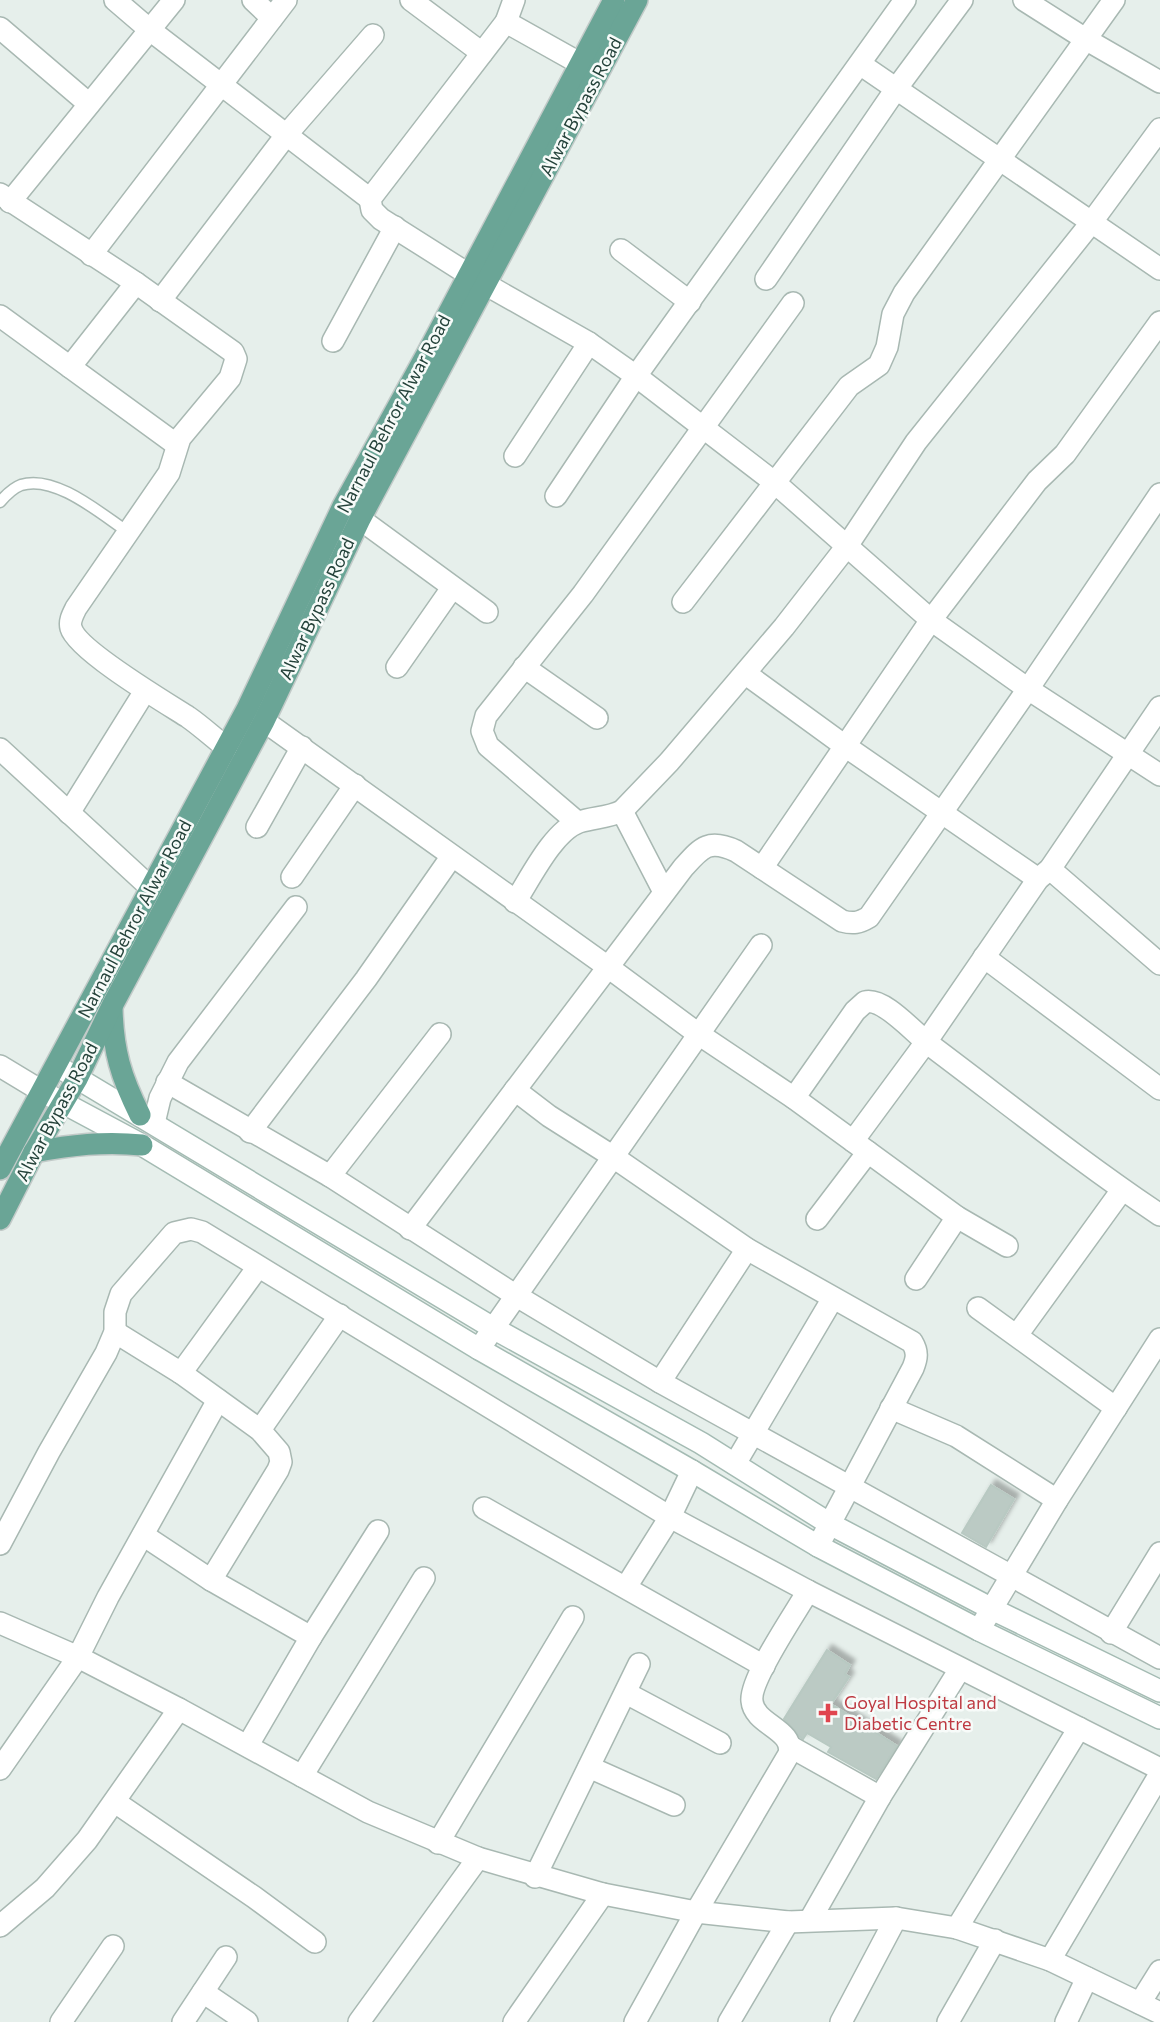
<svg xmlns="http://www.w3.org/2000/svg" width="1160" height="2022" font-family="Commissioner,sans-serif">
<defs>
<filter id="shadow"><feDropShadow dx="5" dy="-5" stdDeviation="2" flood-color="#0004"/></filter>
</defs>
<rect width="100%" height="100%" fill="#e6efeb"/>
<g fill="#bbcac4" stroke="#b8c9c2" stroke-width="2" filter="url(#shadow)">
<path d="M991,1485L1014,1499L986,1547L962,1533Z"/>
<path d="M827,1650L850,1665L845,1674L849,1677L831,1704L897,1746L876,1779L828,1752L831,1747L807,1733L803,1739L800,1737L784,1719Z"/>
</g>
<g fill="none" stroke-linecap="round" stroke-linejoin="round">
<defs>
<path id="lane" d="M0,502C6,495 13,488 21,485C55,474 101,514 128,532"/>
<g id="street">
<path d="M115,0L150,30L370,199"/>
<path d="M253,0L272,18"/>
<path d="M411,0L482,53"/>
<path d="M514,0L506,22L581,64"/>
<path d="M1024,0L1087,40L1160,82"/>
<path d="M0,28L89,104"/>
<path d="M860,64L1160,269"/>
<path d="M0,194L136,283L233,352L236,359L230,378L180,438L169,473L76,608C73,614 69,621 71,628C77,650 166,703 188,717C201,726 214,738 227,748"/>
<path d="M10,202L174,0"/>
<path d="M621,250L690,302"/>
<path d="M91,255L286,0"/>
<path d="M468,274L381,219L372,210L370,199L506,22"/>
<path d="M766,279L896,89L962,0"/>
<path d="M485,284L589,343L636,376L774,482L931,620L1028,689L1160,775"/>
<path d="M160,301L287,134L373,35"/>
<path d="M0,316L177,445"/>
<path d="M333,341L395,227"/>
<path d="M70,367L136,283"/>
<path d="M515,456L589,343"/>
<path d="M556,496L636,376L905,0"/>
<path d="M360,519L487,612"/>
<path d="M683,602L849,386L879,365L887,347L893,314L904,293L1114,0"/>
<path d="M397,667L452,588"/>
<path d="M524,667L597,718"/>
<path d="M746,674L845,746L1038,879"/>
<path d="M264,721L608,967L697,1033L794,1098L957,1217L1007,1246"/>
<path d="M0,749L151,888"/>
<path d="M622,811L664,892"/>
<path d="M69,813L145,691"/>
<path d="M577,822L488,746L482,731L486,716L583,594L793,303"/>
<path d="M257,827L302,747"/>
<path d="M762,868L931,620L1037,481L1065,454L1160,322"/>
<path d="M1050,869L1160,964"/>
<path d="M292,877L355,785"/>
<path d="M515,902C530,879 553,831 579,822C594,817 607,818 622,811L669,762L784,627L847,546L916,442L1091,223L1160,129"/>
<path d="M984,957L1160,1089"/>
<path d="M0,1066L43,1092"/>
<path d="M167,1082L330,1176L515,1295L660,1382L1160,1658"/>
<path d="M515,1090L549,1116L612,1156L747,1249L912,1342C918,1352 917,1358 913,1368L818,1546"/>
<path d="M794,1098L855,1011L865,1002C884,997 915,1034 930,1045C1006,1102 1081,1162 1160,1215"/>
<path d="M154,1123L160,1098L178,1062L296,907"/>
<path d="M250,1132L366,979L452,856"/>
<path d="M853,1141L926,1042L1038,879L1050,869L1160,707"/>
<path d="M330,1176L440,1034"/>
<path d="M817,1219L868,1152"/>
<path d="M410,1229L683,868C701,848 708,838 736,851L842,921C853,924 859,923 869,917L1028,689L1160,494"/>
<path d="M916,1279L957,1217"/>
<path d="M978,1308L1116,1408"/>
<path d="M115,1332L181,1373L260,1430L279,1452L281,1462L278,1470L211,1580"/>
<path d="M1017,1335L1122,1190"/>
<path d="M479,1349L761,945"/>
<path d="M181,1373L258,1267"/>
<path d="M660,1382L747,1249"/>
<path d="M891,1408L956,1436L1057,1500"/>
<path d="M260,1430L340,1315"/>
<path d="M735,1464L833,1298"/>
<path d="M484,1508L764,1666"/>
<path d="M143,1535L211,1580L311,1637"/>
<path d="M0,1544L49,1452L106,1353L115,1332V1312L121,1294L174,1233L191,1229L202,1232L670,1517L808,1591L1160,1769"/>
<path d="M626,1587L670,1517L692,1471"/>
<path d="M0,1623L78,1657L179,1709L368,1812L478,1858L603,1894L696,1912L788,1922L896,1918L957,1928L1050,1960L1160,2013"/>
<path d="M979,1630L1057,1500L1160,1339"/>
<path d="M1111,1633L1160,1553"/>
<path d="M626,1693L720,1743"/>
<path d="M248,1745L311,1637L378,1531"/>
<path d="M791,1747L880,1797"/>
<path d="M589,1767L674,1805"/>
<path d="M0,1769L78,1657L108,1597L218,1400"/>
<path d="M302,1776L424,1578"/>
<path d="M115,1802L254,1897L315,1942"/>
<path d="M438,1843L573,1617"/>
<path d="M535,1877L639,1664"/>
<path d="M810,1920L880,1797L960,1669"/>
<path d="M0,1926L45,1888L87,1840L179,1709"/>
<path d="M957,1928L1079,1728"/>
<path d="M1050,1960L1160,1774"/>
<path d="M203,1992L247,2022"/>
<path d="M1140,2003L1160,1971"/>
<path d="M61,2022L113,1946"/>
<path d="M183,2022L226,1957"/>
<path d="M359,2022L478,1858"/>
<path d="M514,2022L603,1894"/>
<path d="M635,2022L696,1912L789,1754C795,1729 754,1725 752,1701C749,1680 796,1612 808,1591"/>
<path d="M729,2022L788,1922"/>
<path d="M841,2022L896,1918"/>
<path d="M948,2022L995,1940"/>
<path d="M1066,2022L1087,1978"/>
</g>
<g id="secondary">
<path d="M57,1066L493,1328L701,1443L830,1524L992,1609L1160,1691"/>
<path d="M43,1092L142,1145L479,1349L692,1471L818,1546L979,1630L1160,1718"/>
</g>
<g id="primary">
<path d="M112,1008C113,1051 121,1077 140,1115"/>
<path d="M34,1152C71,1145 105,1141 142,1145"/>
<path d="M0,1169L247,709L343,506L428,352L614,0"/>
<path d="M0,1219L34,1152L77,1079L112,1006L264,721L360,519L637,0"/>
</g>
</defs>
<use href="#lane" stroke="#a8b8b2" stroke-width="13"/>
<use href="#street" stroke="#a8b8b2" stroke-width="24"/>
<use href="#secondary" stroke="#a4bbb3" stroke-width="24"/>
<use href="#primary" stroke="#c2cac8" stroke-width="24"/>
<use href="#lane" stroke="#fff" stroke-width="10"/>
<use href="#street" stroke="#fff" stroke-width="21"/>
<use href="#secondary" stroke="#fff" stroke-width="21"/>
<use href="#primary" stroke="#6aa596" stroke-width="21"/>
</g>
<path fill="#e0444e" stroke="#f7fbf9" stroke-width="2.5" d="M824.5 1702.5h7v7h7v7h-7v7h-7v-7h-7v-7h7z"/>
<g text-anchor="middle" stroke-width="5" stroke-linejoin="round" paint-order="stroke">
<g font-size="18" fill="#24423a" stroke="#f7fbf9">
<text transform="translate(581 107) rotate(-62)" y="6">Alwar Bypass Road</text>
<text transform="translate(394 414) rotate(-62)" y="6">Narnaul Behror Alwar Road</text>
<text transform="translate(317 609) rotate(-65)" y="6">Alwar Bypass Road</text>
<text transform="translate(135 919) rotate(-62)" y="6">Narnaul Behror Alwar Road</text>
<text transform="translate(57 1112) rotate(-62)" y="6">Alwar Bypass Road</text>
</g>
<g font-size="18" fill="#be3a42" stroke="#f7fbf9" text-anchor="start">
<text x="844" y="1709">Goyal Hospital and<tspan x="844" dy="21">Diabetic Centre</tspan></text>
</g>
</g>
</svg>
